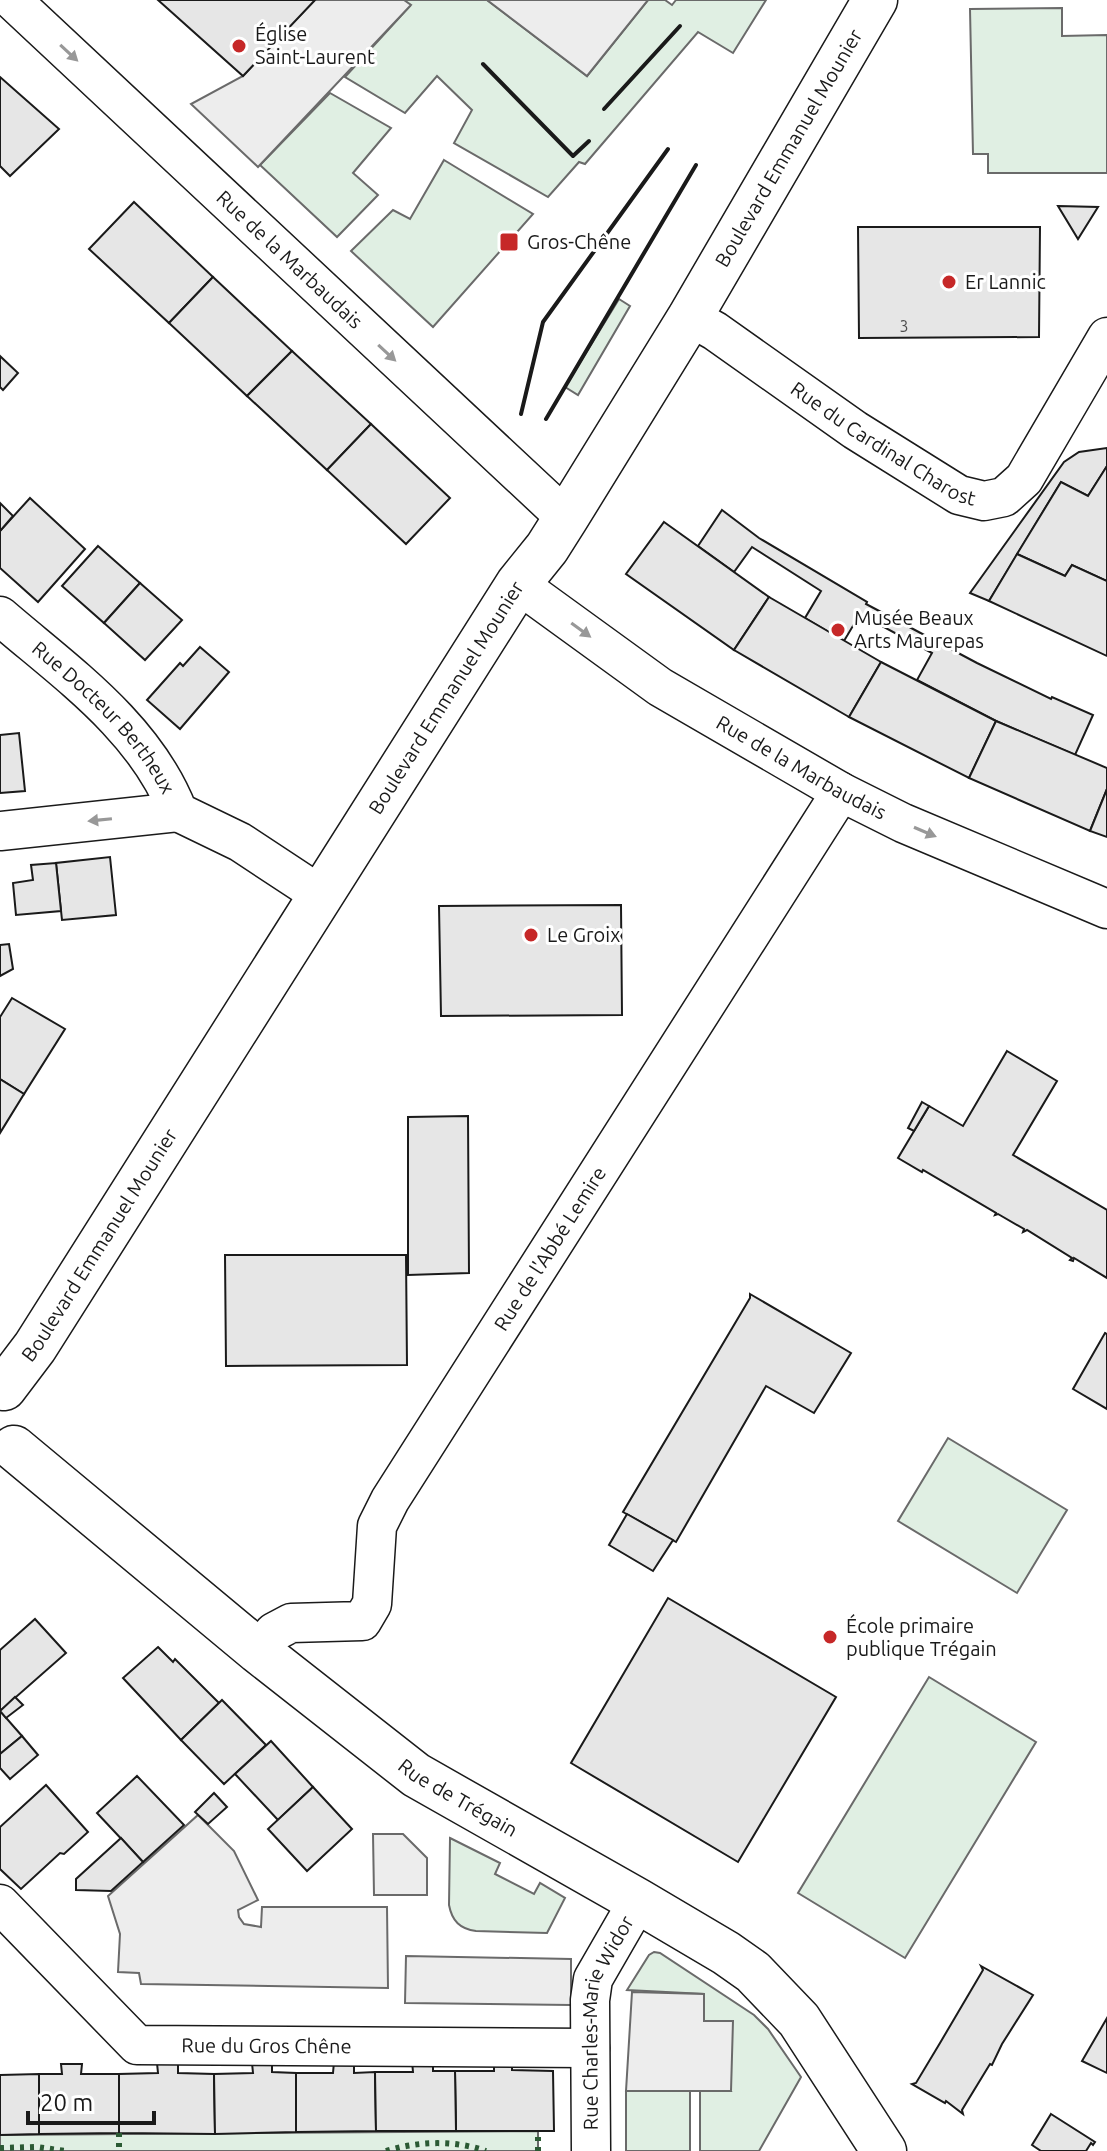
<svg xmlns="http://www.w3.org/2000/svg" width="1107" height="2151" font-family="Ubuntu,sans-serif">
<rect width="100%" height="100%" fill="#fff"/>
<g fill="#e0efe3" stroke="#6a6a6a" stroke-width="2">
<path d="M404,0H487L587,76L648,0H665L672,5L676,0H766L733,53L698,32L585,164L579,162L548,197L454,143L472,110L437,76L405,113L345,77L410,6Z"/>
<path d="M1062,8V36L1107,35V173H988V154H973L970,9Z"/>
<path d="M330,93L391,128L353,173L378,195L337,237L260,165Z"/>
<path d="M444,160L533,214L433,327L351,251L393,210L410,219Z"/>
<path d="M619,299L630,306L578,395L565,387Z"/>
<path d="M948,1438L1067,1510L1017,1593L898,1521Z"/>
<path d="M929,1677L1036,1742L905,1958L798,1893Z"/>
<path d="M450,1838L500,1863L495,1874L534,1894L540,1883L565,1898L547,1933L476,1931C460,1929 452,1921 449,1905Z"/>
<path d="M654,1952L660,1953L754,2015L768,2029L801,2077L759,2151H700V2091H731L704,2021V1994L627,1990L649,1955Z"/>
<rect x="626" y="2091" width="64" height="60"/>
<path d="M538,2131V2151H0V2135Z"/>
</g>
<g fill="#ededed" stroke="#6a6a6a" stroke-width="2">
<path d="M315,0H404L411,5L258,167L191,104L243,76Z"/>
<path d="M487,0H648L587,76Z"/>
<path d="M198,1815L234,1851L258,1900L238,1910L239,1917L244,1924L261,1927L262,1907H387L388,1988L141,1984L139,1973L118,1972L120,1934L108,1896Z"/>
<path d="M373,1834H403L427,1858V1895H374Z"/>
<path d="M406,1956L571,1959V2005L405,2003Z"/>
<path d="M632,1992L704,1994V2021H733L731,2091H626Z"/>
</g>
<g fill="#e6e6e6" stroke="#1a1a1a" stroke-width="2">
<path d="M158,0H315L243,76Z"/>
<path d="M0,77L59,129L10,176L0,166Z"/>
<path d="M134,202L213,277L169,323L89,249Z"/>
<path d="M1058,206L1098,207L1078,239Z"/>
<path d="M858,227H1040L1039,337L859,338Z"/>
<path d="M213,277L292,351L247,396L169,323Z"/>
<path d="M292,351L371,424L327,470L247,396Z"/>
<path d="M0,356L18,373L3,390L0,387Z"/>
<path d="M371,424L450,498L406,544L327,470Z"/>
<path d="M1107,448V466L1088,496L1061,482L989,601L970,593L1064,462L1079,452Z"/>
<path d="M1107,466V581L1072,565L1065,576L1017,554L1061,482L1088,496Z"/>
<path d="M30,498L85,549L38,602L0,568V531Z"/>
<path d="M0,503L13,516L0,531Z"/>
<path d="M722,510L759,538L867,602L866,604L977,663L1051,699L1052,697L1093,715L1075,755L996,721L917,680L932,653L860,614L844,641L805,618L821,591L752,547L734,572L698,546Z"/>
<path d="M664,522L769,597L734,650L626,574Z"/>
<path d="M98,546L140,583L104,623L62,586Z"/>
<path d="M1017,554L1065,576L1072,565L1107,581V656L989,601Z"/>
<path d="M140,583L182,620L145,660L104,623Z"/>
<path d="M769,597L881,662L849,717L734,650Z"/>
<path d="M200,647L229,672L180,729L147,700L180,663L183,666Z"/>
<path d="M881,662L996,721L969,778L849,717Z"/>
<path d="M996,721L1107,768V789L1090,831L969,778Z"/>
<path d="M19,733L25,791L0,793V735Z"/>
<path d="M1107,789V837L1090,831Z"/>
<path d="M110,857L116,915L62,920L56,863Z"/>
<path d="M56,863L61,911L16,915L13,883L33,880L31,865Z"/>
<path d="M621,905L622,1015L441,1016L439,906Z"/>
<path d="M9,944L13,969L0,976V945Z"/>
<path d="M12,998L65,1029L24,1094L0,1079V1017Z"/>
<path d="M1007,1051L1057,1081L1013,1155L1107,1210V1278L1074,1258L1073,1261L1070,1260L1072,1258L1027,1230L1023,1232L1024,1229L998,1214L995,1215L996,1213L923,1170L922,1172L898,1158L929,1106L963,1126Z"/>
<path d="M0,1079L24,1094L0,1133Z"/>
<path d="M922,1102L929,1106L914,1131L908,1128Z"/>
<path d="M468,1116L469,1273L408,1275V1117Z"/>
<path d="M225,1255H406L407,1365L226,1366Z"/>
<path d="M750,1294L851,1353L814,1413L766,1386L676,1542L623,1512L750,1298Z"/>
<path d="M1105,1333L1107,1334V1409L1073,1389Z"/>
<path d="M627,1514L673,1540L653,1571L609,1545Z"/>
<path d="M668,1598L836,1697L738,1862L571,1763Z"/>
<path d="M35,1619L66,1653L0,1711L22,1736L0,1754V1650Z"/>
<path d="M158,1647L173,1662L175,1659L219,1703L181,1740L123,1678Z"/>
<path d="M15,1697L23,1705L6,1718L0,1711Z"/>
<path d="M222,1700L266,1745L224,1784L181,1740Z"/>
<path d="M22,1736L38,1755L10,1779L0,1768V1754Z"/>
<path d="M271,1741L313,1787L278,1820L235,1774Z"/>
<path d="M137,1776L184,1825L143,1862L97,1813Z"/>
<path d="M46,1785L88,1832L64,1854L60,1853L21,1889L0,1869V1827Z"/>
<path d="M313,1787L352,1829L307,1871L268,1829Z"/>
<path d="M214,1793L227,1807L208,1824L195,1812Z"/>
<path d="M121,1838L143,1862L111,1891L76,1890V1879Z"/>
<path d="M981,1966L1033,1995L1002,2044L992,2065L990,2064L962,2110L963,2114L946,2101L945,2103L912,2084L916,2083L940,2043L983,1970Z"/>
<path d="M1107,2018V2073L1082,2061Z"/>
<path d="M494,2060H512V2070L553,2071L554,2131H456L455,2071H494Z"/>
<path d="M354,2061V2073L375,2072L376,2131L296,2132V2073H333L334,2062Z"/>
<path d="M412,2061H433V2071H455L456,2131H376L375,2072H413Z"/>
<path d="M157,2063H178V2073L214,2074L215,2134L119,2133V2074L158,2073Z"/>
<path d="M252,2063H272V2072L296,2073V2132L215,2134L214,2074L253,2073Z"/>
<path d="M61,2064H82L81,2074H119V2133L39,2134V2074H62Z"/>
<path d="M39,2074V2134L0,2135V2075Z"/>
<path d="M1051,2114L1095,2142L1093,2145L1091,2143L1086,2151H1041L1032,2145Z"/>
</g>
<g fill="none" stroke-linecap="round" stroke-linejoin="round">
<defs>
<g id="minor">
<path id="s1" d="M12,0L566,518"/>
<path id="s2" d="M690,317L715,331L855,430L959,495L984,501L1004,497L1024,479L1107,337"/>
<path id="s3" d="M518,584L660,687L841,792L903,823L1107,909"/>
<path id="s4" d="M0,616C66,673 145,727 178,812L240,842L322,896"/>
<path d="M0,831L178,812"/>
<path id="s5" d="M258,1651L274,1632L291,1623L362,1621L372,1604L377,1526L390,1500L841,792"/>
<path id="s6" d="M0,1904L137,2045L590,2048"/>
<path id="s7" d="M591,2151L590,2000L593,1979L638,1901"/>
</g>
<g id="tertiary">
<path id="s8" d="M4,1388L35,1347L518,584L547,548L566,518L690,317L875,0"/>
<path id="s9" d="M14,1448L258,1651L416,1775L638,1901L726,1953L753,1972L799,2020L884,2151"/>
</g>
</defs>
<use href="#minor" stroke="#1a1a1a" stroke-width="41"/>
<use href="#tertiary" stroke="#1a1a1a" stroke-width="47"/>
<use href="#minor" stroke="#fff" stroke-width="38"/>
<use href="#tertiary" stroke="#fff" stroke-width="44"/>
<g stroke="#2b5a34" stroke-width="6" stroke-dasharray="4 6" stroke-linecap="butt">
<path d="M119,2133V2151"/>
<path d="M0,2148L37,2147L65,2151"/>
<path d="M386,2151C419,2141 454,2140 486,2151"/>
<path d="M538,2151V2131"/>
</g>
<g stroke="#1a1a1a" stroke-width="4">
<path d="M483,64L573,156L589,141"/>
<path d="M604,109L680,26"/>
<path d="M521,414L543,322L668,149"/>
<path d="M546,419L696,165"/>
</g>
</g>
<defs><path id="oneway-solid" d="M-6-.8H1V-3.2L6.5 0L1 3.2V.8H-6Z" transform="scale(2)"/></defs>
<g fill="#989898">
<use href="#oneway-solid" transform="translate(69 53) rotate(43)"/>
<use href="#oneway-solid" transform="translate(387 353) rotate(43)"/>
<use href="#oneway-solid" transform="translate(581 630) rotate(36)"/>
<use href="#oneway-solid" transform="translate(100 820) rotate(174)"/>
<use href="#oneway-solid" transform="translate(925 832) rotate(23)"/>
</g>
<g fill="#c62828" stroke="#fff" stroke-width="3">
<circle cx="239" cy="46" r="8"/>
<rect x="499" y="232" width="20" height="20" rx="4"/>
<circle cx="949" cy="282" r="8"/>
<circle cx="838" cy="630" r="8"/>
<circle cx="531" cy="935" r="8"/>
<circle cx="830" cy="1637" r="8"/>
</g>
<g text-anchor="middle" stroke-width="6" stroke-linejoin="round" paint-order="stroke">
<g font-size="16" fill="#4d4d4d">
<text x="904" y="332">3</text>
</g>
<g font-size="20" fill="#1a1a1a" stroke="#fff" text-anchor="start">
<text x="255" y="41">Église<tspan x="255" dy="23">Saint-Laurent</tspan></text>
<text x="527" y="249">Gros-Chêne</text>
<text x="965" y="289">Er Lannic</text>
<text x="854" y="625">Musée Beaux<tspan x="854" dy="23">Arts Maurepas</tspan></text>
<text x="547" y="942">Le Groix</text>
<text x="846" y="1633">École primaire<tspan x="846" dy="23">publique Trégain</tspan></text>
</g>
<g font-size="20" fill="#1a1a1a" stroke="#fff">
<text dy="7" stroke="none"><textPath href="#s8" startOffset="1468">Boulevard Emmanuel Mounier</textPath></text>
<text dy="7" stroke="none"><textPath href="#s1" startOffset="380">Rue de la Marbaudais</textPath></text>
<text dy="7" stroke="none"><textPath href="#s2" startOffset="232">Rue du Cardinal Charost</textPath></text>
<text dy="7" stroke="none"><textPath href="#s8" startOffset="820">Boulevard Emmanuel Mounier</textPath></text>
<text dy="7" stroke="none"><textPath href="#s4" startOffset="146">Rue Docteur Bertheux</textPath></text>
<text dy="7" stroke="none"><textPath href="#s3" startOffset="338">Rue de la Marbaudais</textPath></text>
<text dy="7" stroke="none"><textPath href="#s8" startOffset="172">Boulevard Emmanuel Mounier</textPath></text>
<text dy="7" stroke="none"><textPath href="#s5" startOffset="540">Rue de l'Abbé Lemire</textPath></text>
<text dy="7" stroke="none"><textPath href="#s9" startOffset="566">Rue de Trégain</textPath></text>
<text dy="7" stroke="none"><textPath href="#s7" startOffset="132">Rue Charles-Marie Widor</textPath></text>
<text dy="7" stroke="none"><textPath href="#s6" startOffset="326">Rue du Gros Chêne</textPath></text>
</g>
</g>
<path d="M28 2111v12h126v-12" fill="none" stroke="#1a1a1a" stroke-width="4"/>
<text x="40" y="2111" font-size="24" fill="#1a1a1a" stroke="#ffffff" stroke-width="6" paint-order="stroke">20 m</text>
</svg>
